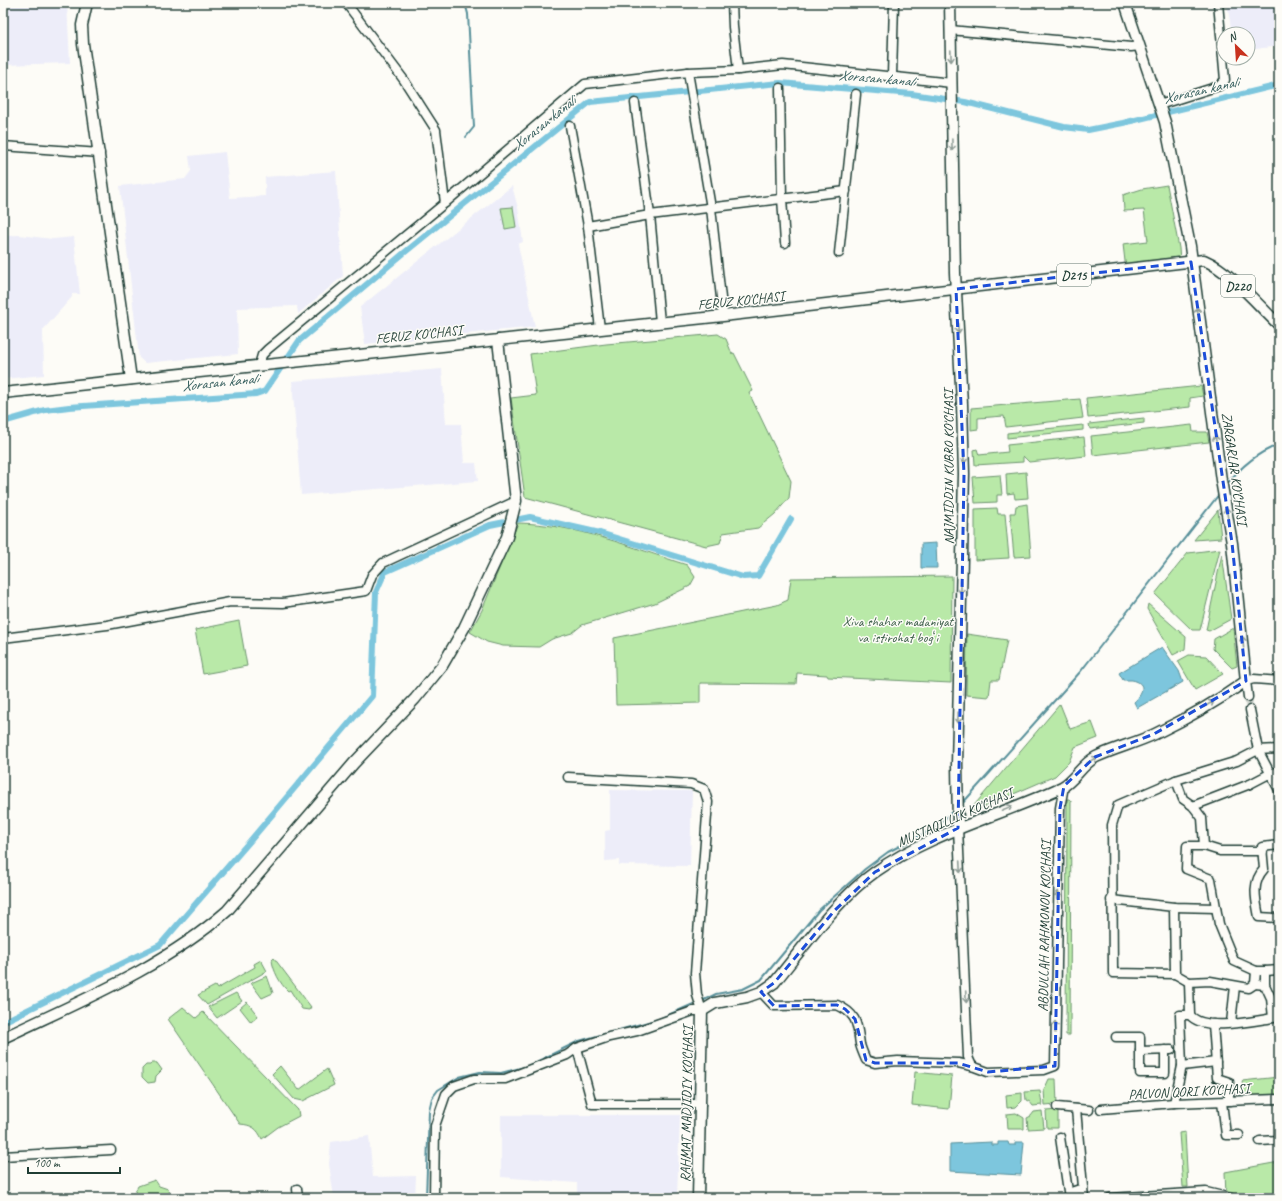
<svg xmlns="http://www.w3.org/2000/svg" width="1282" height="1201" font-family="Caveat,sans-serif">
<rect width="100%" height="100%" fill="#fdfcf7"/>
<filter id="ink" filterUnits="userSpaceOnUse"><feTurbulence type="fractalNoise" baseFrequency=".025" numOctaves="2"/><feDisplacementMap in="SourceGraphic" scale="8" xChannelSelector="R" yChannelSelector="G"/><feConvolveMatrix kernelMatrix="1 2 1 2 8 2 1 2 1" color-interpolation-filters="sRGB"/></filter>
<g filter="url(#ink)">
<g fill="#ededf9">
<path d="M3,3H67L70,63L3,65Z"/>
<path d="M1227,3H1279V46L1248,50V34H1232Z"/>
<path d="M225,152L230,198L265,196V177L336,171L343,276L298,314L297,306L237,308L238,354L145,363L139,358L120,186L185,179L191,171L189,156Z"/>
<path d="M512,186L518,208L523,242L518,244L535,327L365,344L360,307Z"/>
<path d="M19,235L53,239L74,237L80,294H72V297L43,330L44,375L3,379V236Z"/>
<path d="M442,369L446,424H461L464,463H476L478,481L301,495L292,381Z"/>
<path d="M610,790L692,791L690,866L619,865V860L605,861V831L610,830Z"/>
<path d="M501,1115H680L677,1198H577V1183L501,1177Z"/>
<path d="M369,1136L373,1177L416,1176L415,1198H334L329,1164L331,1142Z"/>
</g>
<g fill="#b9e9a8" stroke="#6c936e">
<path d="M1167,185L1179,248L1180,262L1126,270L1123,244L1148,241L1144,210L1124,211L1123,195L1142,189Z"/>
<path d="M513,207L516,227L505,229L501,208Z"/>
<path d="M718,334L726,339L732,354L734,353L753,391L749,393L791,481L789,498L775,514L758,528L723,533L720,543L706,546L525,497L511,398L536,395L530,354L606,344Z"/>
<path d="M1201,386L1203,396L1190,398V407L1088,418L1086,398Z"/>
<path d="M1080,399L1083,418L1006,427L1004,416L978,418V429L971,430V408Z"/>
<path d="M1144,418V423L1090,429L1089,424Z"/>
<path d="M1083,425V430L1007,438V433Z"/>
<path d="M1192,425L1193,432H1207L1209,442L1093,455L1091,436Z"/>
<path d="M1084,437L1086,456L1029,462L1023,456V462L975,465L974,450L977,449L979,455L1008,452L1007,445Z"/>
<path d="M1026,472L1028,498L1015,499L1014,493L1007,494L1006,474Z"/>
<path d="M1000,475L1002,495H997V502L975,503L973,477Z"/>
<path d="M1027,504L1031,556L1014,557L1010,513H1015L1016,506Z"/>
<path d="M997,508L998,514H1005L1009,558L975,560V509Z"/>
<path d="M1218,510L1221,538L1194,540Z"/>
<path d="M518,523C576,524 633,548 687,565L695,577L690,586L655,603L582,625L572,633L552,639L539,647L503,646L487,642L470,632L482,610Z"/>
<path d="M1220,549L1200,630H1192L1155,594L1188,553Z"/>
<path d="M1222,554L1231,619L1209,631L1206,630Z"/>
<path d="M952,576L951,683L828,677L827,675L797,673L796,684L700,683V703L616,705L614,638L777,605L788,600L791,578Z"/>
<path d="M1148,604L1186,637L1185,649L1173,655L1147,609Z"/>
<path d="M239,621L247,666L203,674L195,630Z"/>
<path d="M1233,628L1237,666L1232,668L1213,649L1214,639Z"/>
<path d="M967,634L1007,640L999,680H991L989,697L966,695Z"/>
<path d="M1189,655L1206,656L1223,674L1195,690L1178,661Z"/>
<path d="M1060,704L1070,729L1092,722L1098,738L1075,747L1069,762L1055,776L972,812L971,809Z"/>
<path d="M1067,799H1069L1071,801L1070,1035H1066Z"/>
<path d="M274,958L311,1007L309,1010L302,1009L290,990L288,991C280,984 273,970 272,960Z"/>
<path d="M261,960L267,971L207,1005L198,995L215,986L217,989L255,967L254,964Z"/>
<path d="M267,976L273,993L262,998L251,983Z"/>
<path d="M236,993L242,1001L217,1018L208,1007Z"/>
<path d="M247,1002L258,1016L251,1022L240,1008Z"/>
<path d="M183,1007L196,1018L203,1012L298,1110L299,1116L278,1127L262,1139C257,1128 252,1125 240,1124L168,1019Z"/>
<path d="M152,1063H157L162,1070L156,1076L155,1082L148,1083L142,1077V1069L146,1065H150Z"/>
<path d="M280,1066L299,1090L327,1069L334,1085L303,1101L294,1099L272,1074Z"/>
<path d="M915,1072L952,1076L949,1109L912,1105Z"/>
<path d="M1279,1077V1095L1244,1097L1242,1081Z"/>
<path d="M1049,1079H1056L1057,1104L1045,1105L1044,1090Z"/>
<path d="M1040,1091L1042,1105L1033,1106L1030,1102L1026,1100L1025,1092Z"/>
<path d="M1022,1093V1101L1016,1107L1007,1108L1006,1095Z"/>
<path d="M1058,1110V1128H1047L1046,1111Z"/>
<path d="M1042,1111L1044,1128L1028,1129L1027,1118L1031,1116L1034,1112Z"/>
<path d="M1016,1113L1024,1118V1129H1008L1007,1114Z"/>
<path d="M1185,1132L1188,1187H1183L1179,1133Z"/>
<path d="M1279,1162V1198H1238L1226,1196L1225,1172Z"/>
<path d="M155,1180L159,1186L168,1189L172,1197L177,1198H132L138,1186Z"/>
</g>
<g fill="#7dc6dd" stroke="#578f99">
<path d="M936,543L937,568H921V544Z"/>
<path d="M1162,647L1179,671L1183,682L1137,708L1134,702C1142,695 1148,683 1132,680C1129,680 1126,680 1123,680L1119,673Z"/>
<path d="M992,1142V1145H998V1142H1008L1009,1145H1015V1142H1024L1021,1175L950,1171V1144Z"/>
</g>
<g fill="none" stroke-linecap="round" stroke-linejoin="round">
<g stroke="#578f99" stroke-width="2">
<path d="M465,3L468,14L474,127L466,137"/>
<path d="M1225,486C1239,469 1257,452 1279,445"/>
<path d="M961,805L1081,671L1220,493"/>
<path d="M702,1001L716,994L743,989L761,980L819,910L865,869L888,852L935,828L954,810"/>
<path d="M426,1198L429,1111L432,1098L438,1090L459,1077L480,1072L501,1073L528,1066L579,1041L659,1019L698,1002"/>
</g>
<g stroke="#7dc6dd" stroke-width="6">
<path d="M3,422L45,410L69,407L256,394L265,391L299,341L404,253L590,102L780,83L912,94L965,102L1064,127L1088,130L1123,123L1279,85"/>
<path d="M3,1022L160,945L250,841L372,696L376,592L385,572L490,525L530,517L600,533L743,577L758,576L791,519"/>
</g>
<path stroke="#d1d6d0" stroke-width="8" stroke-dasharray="8 4" stroke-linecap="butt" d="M1248,697L1250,710"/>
<defs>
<g id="minor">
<path d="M346,3L404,80L436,130L445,203"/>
<path d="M732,3L733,27L738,70"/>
<path d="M950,30L1131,47L1140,46"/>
<path d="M688,72L711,208L723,316"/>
<path d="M892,76L894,3"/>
<path d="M780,88L782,198L785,243"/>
<path d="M635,103L650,215L660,322"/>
<path d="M1159,105L1219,86L1225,80L1218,3"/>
<path d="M570,126L588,226L600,329"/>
<path d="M3,146L100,153"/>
<path d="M588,226L650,215L846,191"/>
<path d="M839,253L856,94"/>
<path d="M259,365L262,355L268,349L445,203L585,84L688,72L738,70L783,65L952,83"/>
<path d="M3,638L107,625L230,602L283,603L366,591L372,575L383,563L516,501"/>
<path d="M1248,697L1246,681L1254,679L1279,681"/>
<path d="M1250,710L1258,750L1279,790"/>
<path d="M1176,780L1183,799L1193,806L1202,818L1204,846"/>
<path d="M1193,806L1250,784L1271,773L1279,772"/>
<path d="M958,828L968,1057L972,1066"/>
<path d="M1279,845L1262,847L1264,869C1251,883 1256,900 1259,917L1279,918"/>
<path d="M1111,900L1174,907L1216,908"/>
<path d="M1174,907L1175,974"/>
<path d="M1256,971L1234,961L1219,924L1211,879L1186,869L1187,846H1204L1220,851H1263"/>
<path d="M1265,971L1279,970"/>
<path d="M1189,982L1190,1015"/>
<path d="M1255,984L1249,988L1210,981L1189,982L1175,974L1113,973L1112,825L1118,805L1176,780L1237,761L1258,750L1279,749"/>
<path d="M1265,985L1255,984L1256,971H1265V985L1271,998L1273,1018"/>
<path d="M761,992L774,1006L837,1005C858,1014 857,1025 860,1044C861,1049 864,1055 866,1060L875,1063L898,1061L958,1063L972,1066L988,1072L1044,1070L1055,1066L1060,808L1064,786"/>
<path d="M1190,1015C1203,1032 1253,1021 1273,1018L1279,1016"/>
<path d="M1231,1023L1235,986"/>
<path d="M1213,1024L1217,1078L1229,1082V1101"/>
<path d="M1116,1037H1140V1073H1165V1050"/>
<path d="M577,1048L592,1104H701"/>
<path d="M1140,1051L1171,1050"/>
<path d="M1182,1066L1216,1062"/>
<path d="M1222,1102L1226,1135H1239"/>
<path d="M1174,1103L1182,1066L1180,1015H1190"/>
<path d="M1057,1107L1089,1110"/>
<path d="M1076,1109L1084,1198"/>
<path d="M1101,1109L1174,1103L1279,1099"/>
<path d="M1060,1137L1069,1198"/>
<path d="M1260,1141L1279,1140"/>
<path d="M3,1156L111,1150"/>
<path d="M297,1189L298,1198"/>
<path d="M434,1198L435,1126L446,1094L454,1086L474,1079H505L567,1055L577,1048L609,1037L637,1031L693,1011H702L697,995L695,973L708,802L704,789L691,784L568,777"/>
<path d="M1069,1198L1074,1191L1083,1188"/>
<path d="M1110,1198L1206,1192L1231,1198"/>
</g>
<g id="major">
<path d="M87,3L82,25L83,44L131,379"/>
<path d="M950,3L955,273L962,404L964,474L957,764L958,828"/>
<path d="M3,393L723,316L1204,260C1230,271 1258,305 1279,325"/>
<path d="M3,1038C80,1001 162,968 227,911L354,763L415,699L442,666L464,628L507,537L516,501L498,340"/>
<path d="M698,1198L702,1011L715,1003L747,997L761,992L774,983C803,948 838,898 875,872C932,832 1000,816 1062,787C1075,780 1082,764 1096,757C1115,748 1136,743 1155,734C1186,719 1218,701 1246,681L1232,543L1221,480L1190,246L1165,122L1125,3"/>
</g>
</defs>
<use href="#minor" stroke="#1f3d34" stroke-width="11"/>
<use href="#major" stroke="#1f3d34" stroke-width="13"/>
<use href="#minor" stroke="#fdfcf7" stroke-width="8"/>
<use href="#major" stroke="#fdfcf7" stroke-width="10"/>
</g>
<defs><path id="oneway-shaft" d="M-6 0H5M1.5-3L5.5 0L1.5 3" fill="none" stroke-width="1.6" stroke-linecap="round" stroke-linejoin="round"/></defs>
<g stroke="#8e9c96">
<use href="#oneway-shaft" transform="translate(951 56) rotate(88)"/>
<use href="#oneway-shaft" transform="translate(952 145) rotate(89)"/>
<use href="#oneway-shaft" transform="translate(1198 313) rotate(-98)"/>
<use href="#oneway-shaft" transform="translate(958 328) rotate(87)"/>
<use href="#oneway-shaft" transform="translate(1216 441) rotate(-98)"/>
<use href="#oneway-shaft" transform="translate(964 458) rotate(89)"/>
<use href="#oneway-shaft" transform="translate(1227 513) rotate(-99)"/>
<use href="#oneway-shaft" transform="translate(961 588) rotate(91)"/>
<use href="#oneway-shaft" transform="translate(1243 642) rotate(-96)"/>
<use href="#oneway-shaft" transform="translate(1209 704) rotate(-30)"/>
<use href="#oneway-shaft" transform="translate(958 718) rotate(91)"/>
<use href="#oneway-shaft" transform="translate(1092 760) rotate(-31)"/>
<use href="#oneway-shaft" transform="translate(1007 808) rotate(-22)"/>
<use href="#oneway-shaft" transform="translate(960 867) rotate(87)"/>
<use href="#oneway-shaft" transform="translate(1058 897) rotate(-89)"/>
<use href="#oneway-shaft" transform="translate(966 997) rotate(87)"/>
<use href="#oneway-shaft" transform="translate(1055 1027) rotate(-90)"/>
</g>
</g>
<path fill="none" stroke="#1d4ed8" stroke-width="3" stroke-dasharray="8 5" stroke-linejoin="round" d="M1191,262L1232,543L1246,681L1154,734L1095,757L1064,786L1060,808L1055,1066L988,1072L958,1063H875L866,1060L855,1019L845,1009L837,1005L774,1006L761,992L774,983L835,910L875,872L958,828L964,474L956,289Z"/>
<g text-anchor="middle" stroke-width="3" stroke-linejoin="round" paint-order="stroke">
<g fill="#fdfcf7" stroke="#62766e" stroke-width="1">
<rect x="1057" y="264" width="34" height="22" rx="3"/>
<rect x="1221" y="275" width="34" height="22" rx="3"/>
</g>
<g font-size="13" font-weight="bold" fill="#1f3d34">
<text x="1074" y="280">D215</text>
<text x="1238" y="291">D220</text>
</g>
<g font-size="14" fill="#1f3d34" stroke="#fdfcf7">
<text transform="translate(741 300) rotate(-6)" y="5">FERUZ KO'CHASI</text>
<text transform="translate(419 334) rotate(-6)" y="5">FERUZ KO'CHASI</text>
<text transform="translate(948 467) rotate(-90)" y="5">NAJMIDDIN KUBRO KO'CHASI</text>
<text transform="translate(1235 469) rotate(82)" y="5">ZARGARLAR KO'CHASI</text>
<text transform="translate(955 817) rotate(-24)" y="5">MUSTAQILLIK KO'CHASI</text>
<text transform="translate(1044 926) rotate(-89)" y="5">ABDULLAH RAHMONOV KO'CHASI</text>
<text transform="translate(1189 1091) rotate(-3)" y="5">PALVON QORI KO'CHASI</text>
<text transform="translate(686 1104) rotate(-89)" y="5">RAHMAT MADJIDIY KO'CHASI</text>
</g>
<g font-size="14" fill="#3e5f4b" stroke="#fdfcf7">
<text x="898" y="626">Xiva shahar madaniyat<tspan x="898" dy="16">va istirohat bogʻi</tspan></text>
</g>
<g font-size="15" font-style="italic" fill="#365f5e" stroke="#fdfcf7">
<text transform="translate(877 78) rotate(5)" y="5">Xorasan kanali</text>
<text transform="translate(1201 90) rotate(-13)" y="5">Xorasan kanali</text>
<text transform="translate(544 123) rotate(-39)" y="5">Xorasan kanali</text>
<text transform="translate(220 382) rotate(-6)" y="5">Xorasan kanali</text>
</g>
</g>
<rect width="1282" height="1201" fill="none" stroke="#fdfcf7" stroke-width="16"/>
<rect x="8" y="8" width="1266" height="1185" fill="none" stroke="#1f3d34" stroke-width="1.5" filter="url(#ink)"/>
<g transform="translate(1236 46) rotate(335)"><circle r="19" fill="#fdfcf7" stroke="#a4b0a9"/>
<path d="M0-3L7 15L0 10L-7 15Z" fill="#c8321e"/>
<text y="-6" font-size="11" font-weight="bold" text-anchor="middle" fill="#1f3d34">N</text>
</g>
<path d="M28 1167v6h92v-6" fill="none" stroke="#1f3d34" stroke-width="2"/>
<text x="34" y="1167" font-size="12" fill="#1f3d34" stroke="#fdfcf7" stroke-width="3" paint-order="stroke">100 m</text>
</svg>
